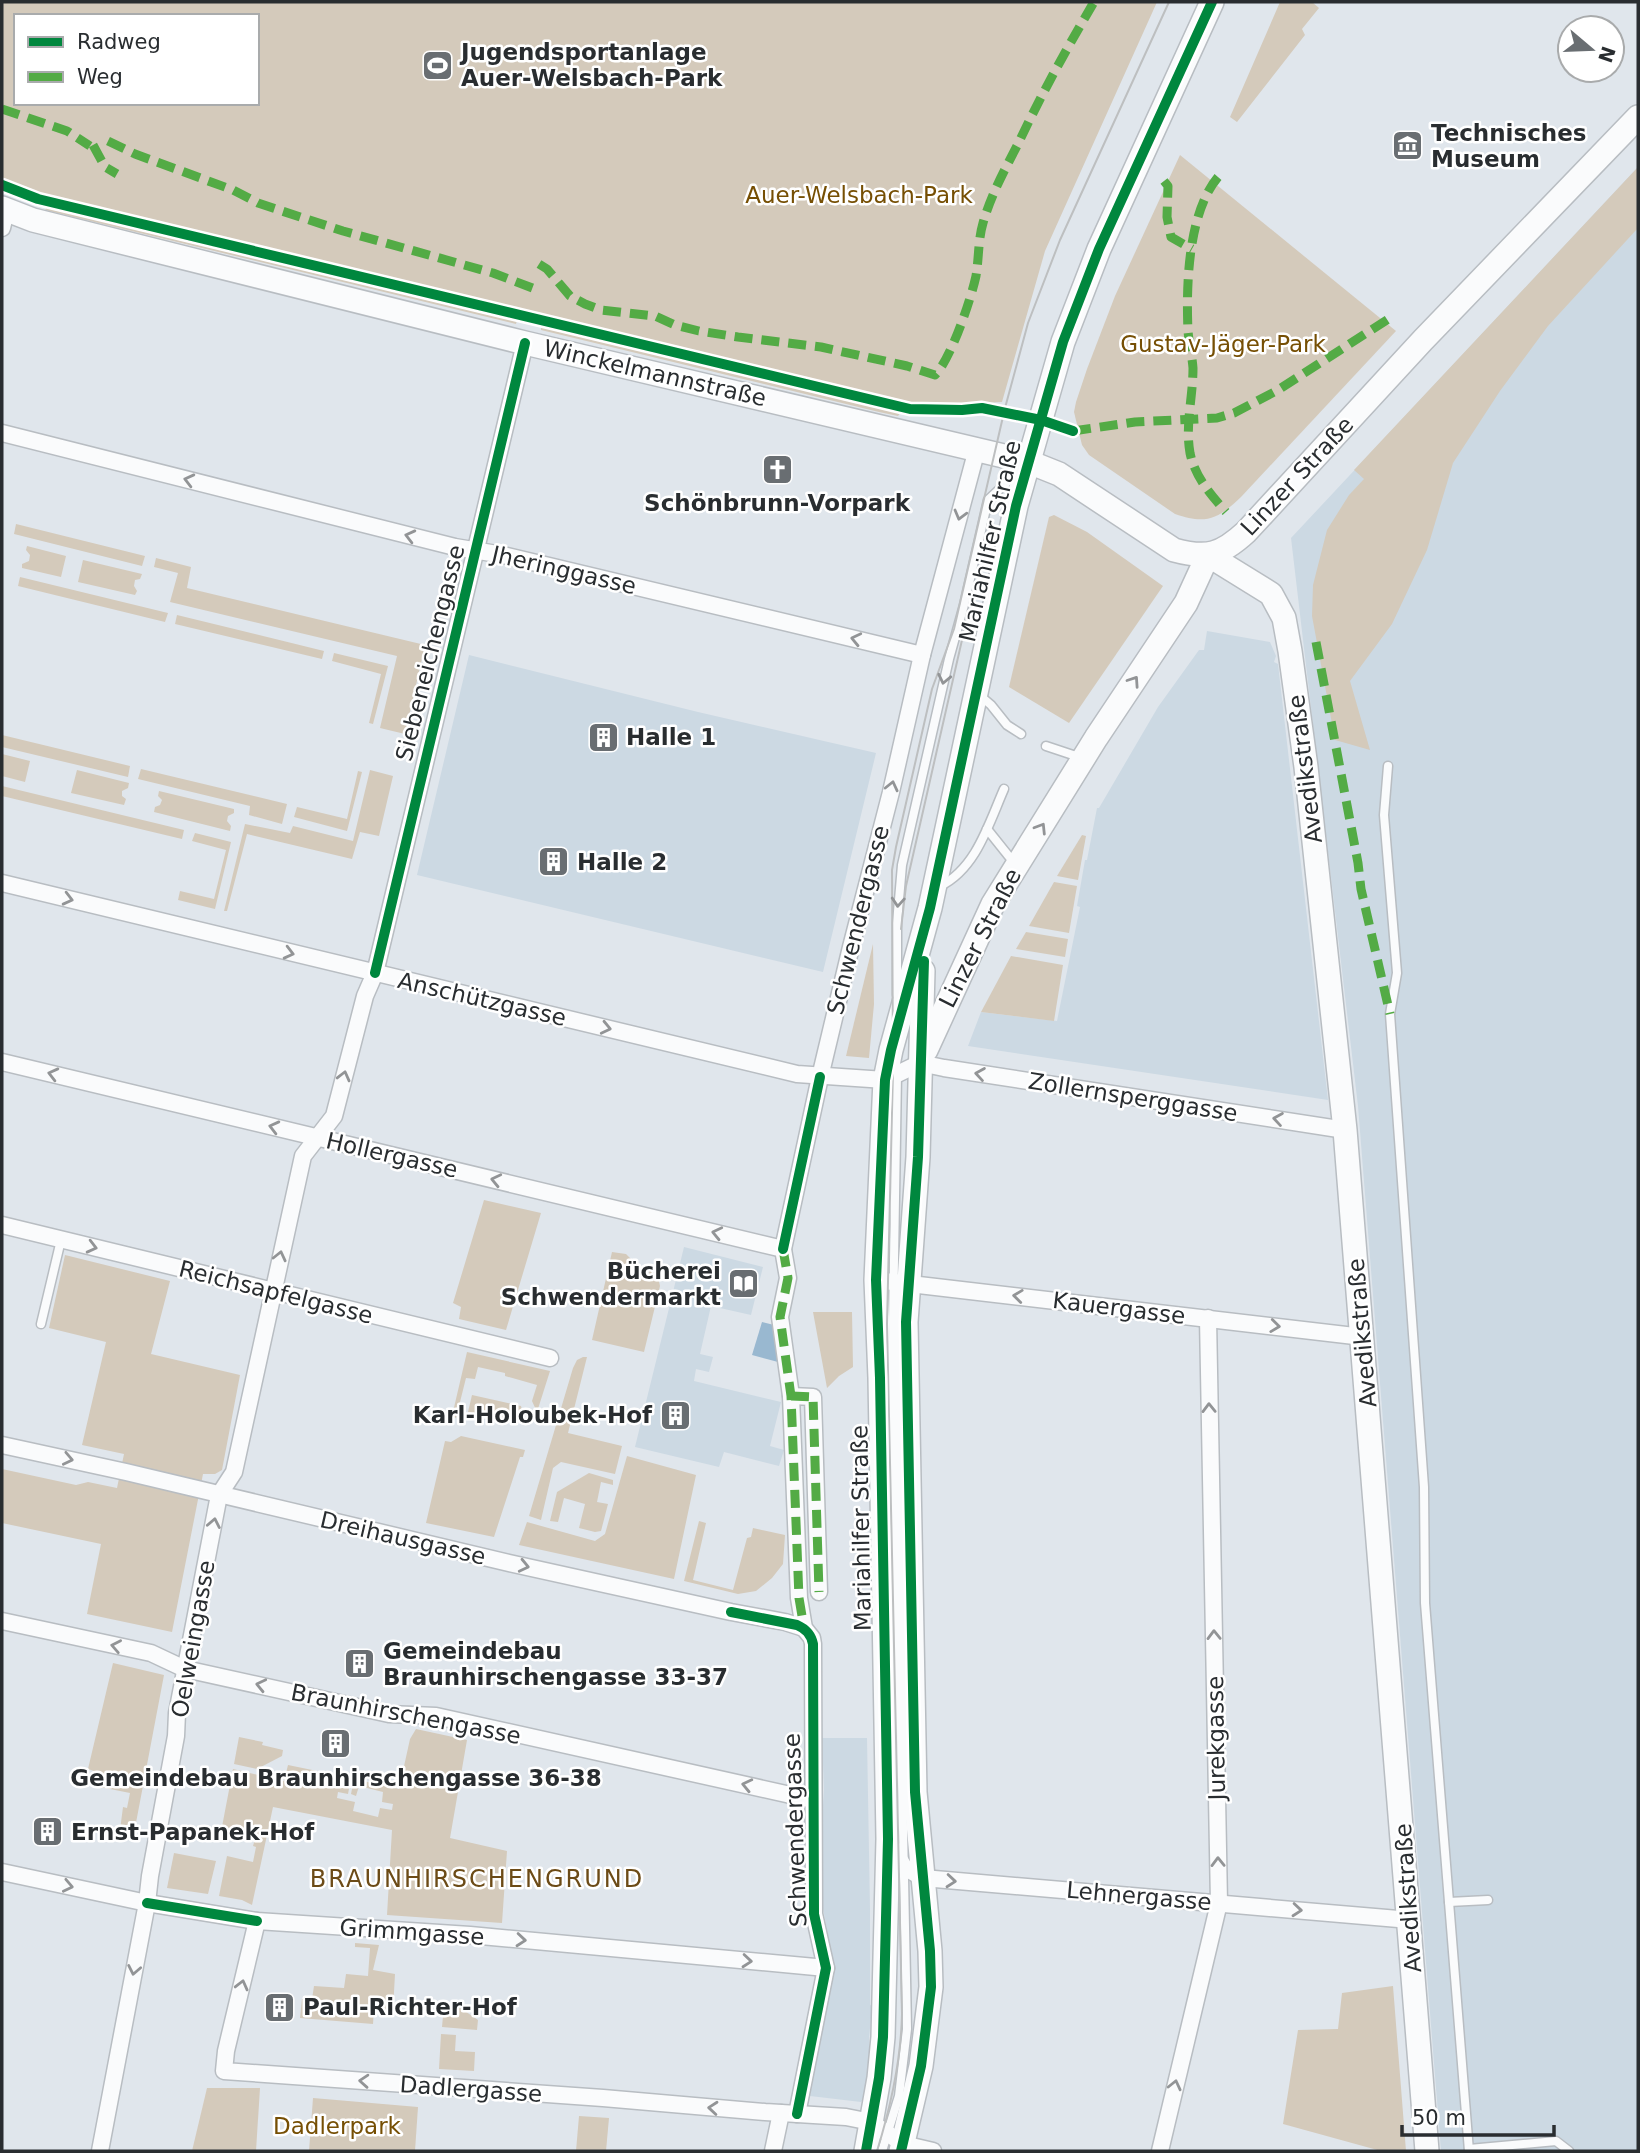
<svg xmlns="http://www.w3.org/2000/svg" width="1640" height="2153" font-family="'DejaVu Sans',sans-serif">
<rect width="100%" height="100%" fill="#e0e6ec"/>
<g fill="#ccd9e3">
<path d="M1638,167V2151H1441L1358,1106L1291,538Z"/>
<path d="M1207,631L1270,642L1276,656L1274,662L1278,664L1328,1100L968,1046L981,1012L1057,1021L1080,907L1077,906L1085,860H1087L1097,808H1099L1158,707L1199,650H1204Z"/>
<path d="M469,655L698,712L876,753L823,972L417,875Z"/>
<path d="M684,1247L763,1267L751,1315L711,1306L700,1354L713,1357L709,1372L696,1369L694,1381L781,1402L770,1446L784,1450L779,1466L724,1452L719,1467L635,1447Z"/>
<path d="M822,1738H867L870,1909V2005L872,2006L869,2039L870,2059L864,2098L861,2102L810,2096L834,1966L821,1898L820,1849L824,1790Z"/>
</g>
<g fill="#d4cabb" fill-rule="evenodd">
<path d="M2,2H1157L1045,251L1002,402L915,406L34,193L2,179ZM16,16H257V103H16Z"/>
<path d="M1280,2H1312L1319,8L1302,29L1305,35L1237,122L1230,117Z"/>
<path d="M1180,155L1396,331L1241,497C1218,519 1206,525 1175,514L1089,455L1082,445L1074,412L1076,402L1087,369L1115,296Z"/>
<path d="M1638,167V228L1548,326L1500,391L1453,463L1427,550L1392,624L1350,681L1370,750L1335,740L1312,616L1313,585L1327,530L1349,495L1364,479L1354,470Z"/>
<path d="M48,206L512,318L517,320L516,324L45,210Z"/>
<path d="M541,325L558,329L901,412L898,416L879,412L541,330Z"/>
<path d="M1054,515L1087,532L1163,586L1069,723L1009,687L1049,517Z"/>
<path d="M16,524L145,556L142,566L14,534Z"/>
<path d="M27,546L66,556L61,577L22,568V564L29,561L30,555L26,550Z"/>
<path d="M156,558L191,567L187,588L425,645L405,734L380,728L397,656L170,602L178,573L154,567Z"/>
<path d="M83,560L142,574L140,579L135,580L134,586L137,591L135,595L78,582Z"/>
<path d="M20,577L168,613L165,622L18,586Z"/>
<path d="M177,615L324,651L322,659L175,624Z"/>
<path d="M334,653L388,666L373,724L369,723L381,674L332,661Z"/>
<path d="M2,735L130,766L128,777L2,747Z"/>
<path d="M2,754L30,761L25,782L2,776Z"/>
<path d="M141,769L287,804L282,824L249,815L250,806L138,779Z"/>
<path d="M77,770L129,783L128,788L122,791V796L126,799L124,805L71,793Z"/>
<path d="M370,770L393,776L379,836L360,832L352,859L247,834L227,911H224L245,824L290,833L293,826L353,841Z"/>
<path d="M358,771L362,772L347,831L294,817L297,807L347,819Z"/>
<path d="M2,786L184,830L182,839L2,796Z"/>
<path d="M159,791L234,809V813L228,816L227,821L231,826L230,831L154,812L155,807L160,805L162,800L158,796Z"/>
<path d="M195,833L231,842L215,909L178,900L180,891L214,899L226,850L192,841Z"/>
<path d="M1082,835L1086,836L1078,880L1057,876Z"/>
<path d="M1054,882L1077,886L1069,933L1029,926Z"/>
<path d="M1026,932L1068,939L1065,957L1016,949Z"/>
<path d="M873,944L874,1004L869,1058L846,1056Z"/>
<path d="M1011,956L1063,965L1054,1021L981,1012Z"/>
<path d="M484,1200L541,1213L506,1330L459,1319L461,1307L453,1303Z"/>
<path d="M612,1252L626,1254L631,1259L627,1274L648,1279L650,1268H656L660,1286L644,1352L592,1340Z"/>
<path d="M65,1255L170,1281L151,1354L240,1375L222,1470L215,1474H203L172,1632L87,1614L101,1544L2,1523V1469L76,1485L88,1482L117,1488L124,1454L82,1445L106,1342L49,1328Z"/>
<path d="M813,1312H852L853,1367L839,1376L827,1388Z"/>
<path d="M467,1352L550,1371L537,1412L532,1401L537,1385L505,1376V1373L478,1367L475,1379L466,1378L456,1418L452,1416Z"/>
<path d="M583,1357H587L568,1433L622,1446L615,1474L561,1462L553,1468L541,1520L529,1516L573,1368L577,1360Z"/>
<path d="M472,1395L521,1406C523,1412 522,1417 518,1423L468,1412Z"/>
<path d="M461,1436L525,1450L523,1457H520L494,1537L426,1523L445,1441L451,1442Z"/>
<path d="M627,1456L696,1475L674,1579L519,1545L527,1522L595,1541L605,1534Z"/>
<path d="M589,1473L613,1480V1485L601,1482L597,1502L608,1504L601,1531L595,1532L579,1528L585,1504L564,1498L558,1522L550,1521L557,1492Z"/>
<path d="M699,1521L706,1523L693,1580L733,1590L747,1538L751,1537L753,1528L785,1535L783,1564L772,1578L756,1591L738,1594L684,1581Z"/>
<path d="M113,1663L164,1675L135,1828L131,1832L120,1830L123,1807L127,1808L130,1793L90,1785L94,1771L88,1769Z"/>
<path d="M416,1729L467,1740L450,1838L507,1851L502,1923L387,1915L392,1830L273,1807L252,1905L242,1900L219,1896L227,1856L253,1862L256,1847L253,1846L255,1839L247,1837V1832L233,1828L231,1834L221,1832L233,1769L284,1781L288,1765L351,1778L348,1794L338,1792L337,1798L355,1802L353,1811L378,1817L380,1808L392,1810L393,1804L382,1802L383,1792L359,1786L356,1796L351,1794L354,1779L399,1789L410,1739Z"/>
<path d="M239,1737L263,1742L262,1745L283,1750L282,1756L257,1769L234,1764Z"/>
<path d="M174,1853L216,1861L208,1894L167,1888Z"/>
<path d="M355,1943L379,1945L373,1970L395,1974L393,2010L374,2009L373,2024L300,2018L302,1999H312L314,1986L344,1988L346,1974L368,1976L370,1948L355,1947Z"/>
<path d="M1393,1986L1406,2151H1381L1283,2124L1298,2030L1338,2029L1342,1993Z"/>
<path d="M456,2005L478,2020L477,2030L442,2027L443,2016Z"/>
<path d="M441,2034L456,2035L455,2051L475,2052L474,2071L439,2069Z"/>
<path d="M207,2088H260L256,2151H192Z"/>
<path d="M313,2098L418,2107L415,2151H309Z"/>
<path d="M579,2116L609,2118L606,2151H576Z"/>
</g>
<path fill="#99b8d0" d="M762,1322L774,1325L778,1362L752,1355Z"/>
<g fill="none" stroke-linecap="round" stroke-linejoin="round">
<defs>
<g id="lane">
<path d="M978,694L991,705L1007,725L1021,734"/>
<path d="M1046,746L1079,757"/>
<path d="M1388,766L1384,815L1397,973L1390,1014L1424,1487L1425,1603L1469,2151"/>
<path d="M987,829L1015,864"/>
<path d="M940,886C976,869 989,823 1004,789"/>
<path d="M897,995V923L902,865L949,659L964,605L988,500L1019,471"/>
<path d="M41,1324L61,1240"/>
<path d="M1449,1902L1488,1900"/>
<path d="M1469,2149L1556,2141L1569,2151"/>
<path d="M882,2151L899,2096L907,2029L893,1322L897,1074"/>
</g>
<g id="street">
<path d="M2,228L6,211"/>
<path d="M2,433L455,547L503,555L922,655"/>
<path d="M2,883L797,1074L885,1080L920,1063L944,1068L1345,1130"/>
<path d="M2,1062L783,1249"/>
<path d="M2,1225L550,1358"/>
<path d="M876,1280L1363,1337"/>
<path d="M791,1396L813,1397L819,1592"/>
<path d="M2,1445L126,1472L509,1563L731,1612L785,1622L804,1628"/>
<path d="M2,1621L151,1653L185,1669L389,1714L436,1716L813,1800"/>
<path d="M889,1841L904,1867L923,1878L1410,1920"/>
<path d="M2,1872L147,1903L257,1921L470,1935L826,1968"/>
<path d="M257,1921L226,2051L224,2071L603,2098L765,2112L846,2117L871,2122L903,2144L933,2151"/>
<path d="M797,2114L826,1968L814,1914L813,1644L812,1638L804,1628L799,1598L791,1396L780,1317L788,1278L783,1249L820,1077L851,947L891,792L922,655L977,449"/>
<path d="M100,2151L147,1903L150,1876L176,1736L177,1713L219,1495L234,1472L303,1156L334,1116L365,996L375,973L525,343"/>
<path d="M773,2151L781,2113"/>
<path d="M1160,2151L1219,1903L1208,1318"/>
</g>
<g id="secondary">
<path d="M2,208L33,220L525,343L1029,462L1059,474L1174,550C1207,559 1221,555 1246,532L1423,340L1638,117"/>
<path d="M1208,555L1271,594L1284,618L1290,651L1306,767L1345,1130L1427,2151"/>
<path d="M926,1050L993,904L1096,738L1186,603L1208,555"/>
<path d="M866,2151L879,2078L883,2037L888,1839L880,1378L876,1280L885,1080L891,1050L930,908L1016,506L1063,342L1099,249L1212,2"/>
<path d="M901,2151L921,2066L931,1987L930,1951L915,1792L906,1322L918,1157L923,971"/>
</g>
</defs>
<use href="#lane" stroke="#b8bdc2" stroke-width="11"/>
<use href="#street" stroke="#b8bdc2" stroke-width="19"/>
<use href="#secondary" stroke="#b8bdc2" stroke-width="26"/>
<use href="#lane" stroke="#fafbfc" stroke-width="8"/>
<use href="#street" stroke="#fafbfc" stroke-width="16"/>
<use href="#secondary" stroke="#fafbfc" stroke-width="23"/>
<g stroke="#bdbfc0" stroke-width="2">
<path d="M901,929L906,886L967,618"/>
<path d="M877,2151C891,2106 901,2062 902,2014L887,1324L893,1070L892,870L896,847L932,689L954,629L1005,408L1028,323L1060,240L1169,2"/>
</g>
<g stroke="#53ab45" stroke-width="9" stroke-dasharray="18 9" stroke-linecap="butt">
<path d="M2,109L67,131L90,146"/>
<path d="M108,141L135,154L233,190L258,203L282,211L343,231L493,273L535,289"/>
<path d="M93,145L105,167L117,174"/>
<path d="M1218,177C1188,213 1186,285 1188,331C1189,343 1192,356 1193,368C1193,397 1185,425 1190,453C1195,477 1211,495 1226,512"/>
<path d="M1164,181L1168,186L1167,217L1171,237L1192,249"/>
<path d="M539,264L547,269L570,296L585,304L601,310L655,316L675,325L699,331L738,337L821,347L907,366L935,375C951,359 971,299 976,276C979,258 978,240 983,223C991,195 1005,169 1018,144C1041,95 1067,48 1094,2"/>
<path d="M1073,431L1135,422L1217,418L1234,413L1278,390L1393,316"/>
<path d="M1316,642L1358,863L1361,889L1390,1014"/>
<path d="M783,1249L788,1278L780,1317L791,1396L799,1598L804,1628"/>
<path d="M791,1396L813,1397L819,1592"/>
</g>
<defs>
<g id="cycleway">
<path d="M2,185L38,199L910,409L962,410L982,408L1041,420L1073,431"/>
<path d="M375,973L525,343"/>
<path d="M783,1249L820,1077"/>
<path d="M731,1612L797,1625C806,1629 811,1634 813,1644L814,1914L826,1968L797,2114"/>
<path d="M147,1903L257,1921"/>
<path d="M866,2151L879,2078L883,2037L888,1839L880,1378L876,1280L885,1080L891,1050L930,908L1016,506L1063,342L1099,249L1212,2"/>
<path d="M901,2151L921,2066L931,1987L930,1951L915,1792L906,1322L918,1157L924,961"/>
</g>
</defs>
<use href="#cycleway" stroke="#fff" stroke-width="15"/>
<use href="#cycleway" stroke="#00873e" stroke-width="10"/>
</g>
<defs><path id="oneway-chevron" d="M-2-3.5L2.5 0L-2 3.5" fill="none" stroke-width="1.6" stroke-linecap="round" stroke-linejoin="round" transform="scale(1.75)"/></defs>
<g stroke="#929496">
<use href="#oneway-chevron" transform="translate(189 480) rotate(-166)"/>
<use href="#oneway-chevron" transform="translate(960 515) rotate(105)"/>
<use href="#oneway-chevron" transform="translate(410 536) rotate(-166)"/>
<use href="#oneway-chevron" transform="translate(856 639) rotate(-167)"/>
<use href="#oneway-chevron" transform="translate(944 679) rotate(102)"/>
<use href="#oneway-chevron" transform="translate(1134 681) rotate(-56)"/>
<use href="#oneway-chevron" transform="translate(892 786) rotate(-77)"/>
<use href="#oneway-chevron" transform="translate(1041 828) rotate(-58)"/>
<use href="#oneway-chevron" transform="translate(68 899) rotate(14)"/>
<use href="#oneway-chevron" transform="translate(898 902) rotate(94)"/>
<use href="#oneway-chevron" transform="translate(289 953) rotate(14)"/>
<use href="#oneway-chevron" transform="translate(606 1028) rotate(13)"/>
<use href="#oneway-chevron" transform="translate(53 1074) rotate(-166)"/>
<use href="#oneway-chevron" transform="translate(980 1074) rotate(-171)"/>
<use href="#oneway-chevron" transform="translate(344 1076) rotate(-76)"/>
<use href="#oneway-chevron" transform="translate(1278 1119) rotate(-171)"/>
<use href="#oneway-chevron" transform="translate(274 1127) rotate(-166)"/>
<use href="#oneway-chevron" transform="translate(496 1180) rotate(-167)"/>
<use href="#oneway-chevron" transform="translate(717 1233) rotate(-167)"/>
<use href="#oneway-chevron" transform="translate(92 1247) rotate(14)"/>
<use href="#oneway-chevron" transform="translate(280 1256) rotate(-77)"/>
<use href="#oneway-chevron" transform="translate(1018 1296) rotate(-173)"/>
<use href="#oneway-chevron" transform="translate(1275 1326) rotate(7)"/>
<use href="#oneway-chevron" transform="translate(1209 1408) rotate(-91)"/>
<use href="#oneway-chevron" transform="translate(68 1459) rotate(12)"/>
<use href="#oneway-chevron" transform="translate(214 1523) rotate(-79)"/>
<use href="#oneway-chevron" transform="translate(524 1566) rotate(13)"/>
<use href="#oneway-chevron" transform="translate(1214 1635) rotate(-91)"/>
<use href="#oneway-chevron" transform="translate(116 1646) rotate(-169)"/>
<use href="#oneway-chevron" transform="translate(261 1685) rotate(-167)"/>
<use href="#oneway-chevron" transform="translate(747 1785) rotate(-167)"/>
<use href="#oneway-chevron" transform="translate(1218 1862) rotate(-91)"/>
<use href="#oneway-chevron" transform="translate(951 1881) rotate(5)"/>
<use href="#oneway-chevron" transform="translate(68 1886) rotate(12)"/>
<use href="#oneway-chevron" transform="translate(1297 1910) rotate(5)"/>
<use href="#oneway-chevron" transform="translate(521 1940) rotate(5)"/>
<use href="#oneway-chevron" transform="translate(747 1961) rotate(5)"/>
<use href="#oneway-chevron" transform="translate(134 1970) rotate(101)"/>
<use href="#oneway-chevron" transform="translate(242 1985) rotate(-76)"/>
<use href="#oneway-chevron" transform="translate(364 2081) rotate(-176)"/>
<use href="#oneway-chevron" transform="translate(1175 2085) rotate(-77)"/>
<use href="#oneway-chevron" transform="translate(713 2108) rotate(-175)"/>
</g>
<defs>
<symbol id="stadium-square" viewBox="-11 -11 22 22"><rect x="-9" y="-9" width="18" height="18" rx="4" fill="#696e72" stroke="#fff"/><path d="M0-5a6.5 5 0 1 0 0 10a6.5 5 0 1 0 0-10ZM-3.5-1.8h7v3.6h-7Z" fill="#fff"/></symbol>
<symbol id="museum-square" viewBox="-11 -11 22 22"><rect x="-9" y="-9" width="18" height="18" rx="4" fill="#696e72" stroke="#fff"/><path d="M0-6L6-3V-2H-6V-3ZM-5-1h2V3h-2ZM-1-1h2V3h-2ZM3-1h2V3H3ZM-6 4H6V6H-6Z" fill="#fff"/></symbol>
<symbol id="church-square" viewBox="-11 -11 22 22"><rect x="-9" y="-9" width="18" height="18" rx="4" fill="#696e72" stroke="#fff"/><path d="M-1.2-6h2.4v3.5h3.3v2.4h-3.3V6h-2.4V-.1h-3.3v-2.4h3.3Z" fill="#fff"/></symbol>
<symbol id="building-square" viewBox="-11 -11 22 22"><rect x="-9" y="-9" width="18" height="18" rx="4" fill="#696e72" stroke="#fff"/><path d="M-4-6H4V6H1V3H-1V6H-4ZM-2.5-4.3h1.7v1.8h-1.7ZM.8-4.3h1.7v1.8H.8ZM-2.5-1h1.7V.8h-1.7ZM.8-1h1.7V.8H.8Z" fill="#fff"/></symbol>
<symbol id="library-square" viewBox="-11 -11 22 22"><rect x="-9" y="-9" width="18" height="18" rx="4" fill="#696e72" stroke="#fff"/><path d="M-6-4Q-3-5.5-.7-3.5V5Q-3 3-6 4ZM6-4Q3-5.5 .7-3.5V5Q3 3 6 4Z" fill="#fff"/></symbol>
</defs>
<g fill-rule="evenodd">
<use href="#stadium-square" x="420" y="48" width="35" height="35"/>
<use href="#museum-square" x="1390" y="128" width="35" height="35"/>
<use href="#church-square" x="760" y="452" width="35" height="35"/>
<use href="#building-square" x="586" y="720" width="35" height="35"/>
<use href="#building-square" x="536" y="844" width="35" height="35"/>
<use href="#library-square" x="726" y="1266" width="35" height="35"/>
<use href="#building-square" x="658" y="1398" width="35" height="35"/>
<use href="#building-square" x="342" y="1646" width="35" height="35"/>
<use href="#building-square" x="318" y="1726" width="35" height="35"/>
<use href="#building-square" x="30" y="1814" width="35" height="35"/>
<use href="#building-square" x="262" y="1990" width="35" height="35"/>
</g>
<g text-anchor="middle" stroke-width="5" stroke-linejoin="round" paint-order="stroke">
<g font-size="23" font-weight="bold" fill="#292d30" stroke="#fff" text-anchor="start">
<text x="461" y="60">Jugendsportanlage<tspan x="461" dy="26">Auer-Welsbach-Park</tspan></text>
<text x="1431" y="141">Technisches<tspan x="1431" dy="26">Museum</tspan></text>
<text x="777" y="511" text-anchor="middle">Schönbrunn-Vorpark</text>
<text x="626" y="745">Halle 1</text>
<text x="577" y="870">Halle 2</text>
<text x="721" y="1279" text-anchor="end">Bücherei<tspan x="721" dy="26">Schwendermarkt</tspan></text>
<text x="652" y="1423" text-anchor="end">Karl-Holoubek-Hof</text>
<text x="383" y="1659">Gemeindebau<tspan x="383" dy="26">Braunhirschengasse 33-37</tspan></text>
<text x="336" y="1786" text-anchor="middle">Gemeindebau Braunhirschengasse 36-38</text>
<text x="71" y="1840">Ernst-Papanek-Hof</text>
<text x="303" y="2015">Paul-Richter-Hof</text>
</g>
<g font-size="23" fill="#764f04" stroke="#fff">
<text x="859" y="203">Auer-Welsbach-Park</text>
<text x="1223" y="352">Gustav-Jäger-Park</text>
<text x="337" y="2134">Dadlerpark</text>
</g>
<g font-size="23" fill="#292d30" stroke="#fff">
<text transform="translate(655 373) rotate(13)" y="8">Winckelmannstraße</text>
<text transform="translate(1297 476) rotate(-47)" y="8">Linzer Straße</text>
<text transform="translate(990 541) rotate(-77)" y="8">Mariahilfer Straße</text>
<text transform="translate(564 570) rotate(13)" y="8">Jheringgasse</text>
<text transform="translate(430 653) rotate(-76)" y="8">Siebeneichengasse</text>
<text transform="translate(1305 769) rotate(-97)" y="8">Avedikstraße</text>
<text transform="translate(858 920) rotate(-76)" y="8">Schwendergasse</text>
<text transform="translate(980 938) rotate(-63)" y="8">Linzer Straße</text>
<text transform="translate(482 999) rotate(13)" y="8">Anschützgasse</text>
<text transform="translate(1133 1097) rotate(9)" y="8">Zollernsperggasse</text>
<text transform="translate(392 1155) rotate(13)" y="8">Hollergasse</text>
<text transform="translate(276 1292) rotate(14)" y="8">Reichsapfelgasse</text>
<text transform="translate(1119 1308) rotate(7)" y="8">Kauergasse</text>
<text transform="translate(1362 1333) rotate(-95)" y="8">Avedikstraße</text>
<text transform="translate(861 1528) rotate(-91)" y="8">Mariahilfer Straße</text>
<text transform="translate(403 1538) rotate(13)" y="8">Dreihausgasse</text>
<text transform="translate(193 1639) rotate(-80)" y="8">Oelweingasse</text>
<text transform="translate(406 1714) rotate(11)" y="8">Braunhirschengasse</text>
<text transform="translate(1216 1738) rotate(-91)" y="8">Jurekgasse</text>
<text transform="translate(795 1830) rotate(-92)" y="8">Schwendergasse</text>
<text transform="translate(1139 1896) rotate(5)" y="8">Lehnergasse</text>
<text transform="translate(1408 1898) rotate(-94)" y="8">Avedikstraße</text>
<text transform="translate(412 1932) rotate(4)" y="8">Grimmgasse</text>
<text transform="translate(471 2089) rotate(4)" y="8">Dadlergasse</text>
</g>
<g font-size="24" letter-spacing="2" fill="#6c4b17" stroke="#fff">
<text x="477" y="1887">BRAUNHIRSCHENGRUND</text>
</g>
</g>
<rect width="1640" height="2153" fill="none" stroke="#292d30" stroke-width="7"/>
<rect x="14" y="14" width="245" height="91" fill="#ffffff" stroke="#a9abac" stroke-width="2"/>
<rect x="28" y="37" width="35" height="10" fill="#00873e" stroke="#a9abac" stroke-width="2"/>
<text x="77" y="49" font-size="21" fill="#292d30">Radweg</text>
<rect x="28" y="72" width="35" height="10" fill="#53ab45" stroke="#a9abac" stroke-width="2"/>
<text x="77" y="84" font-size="21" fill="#292d30">Weg</text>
<g transform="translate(1591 49) rotate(109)"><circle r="33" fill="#ffffff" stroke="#a9abac" stroke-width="2"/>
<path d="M0-5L12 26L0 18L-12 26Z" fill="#696e72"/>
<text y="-10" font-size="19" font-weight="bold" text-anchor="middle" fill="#292d30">N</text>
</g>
<path d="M1402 2125v10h152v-10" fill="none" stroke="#292d30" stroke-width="3.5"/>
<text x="1412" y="2125" font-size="21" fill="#292d30" stroke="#ffffff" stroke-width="5" paint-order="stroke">50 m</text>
</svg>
